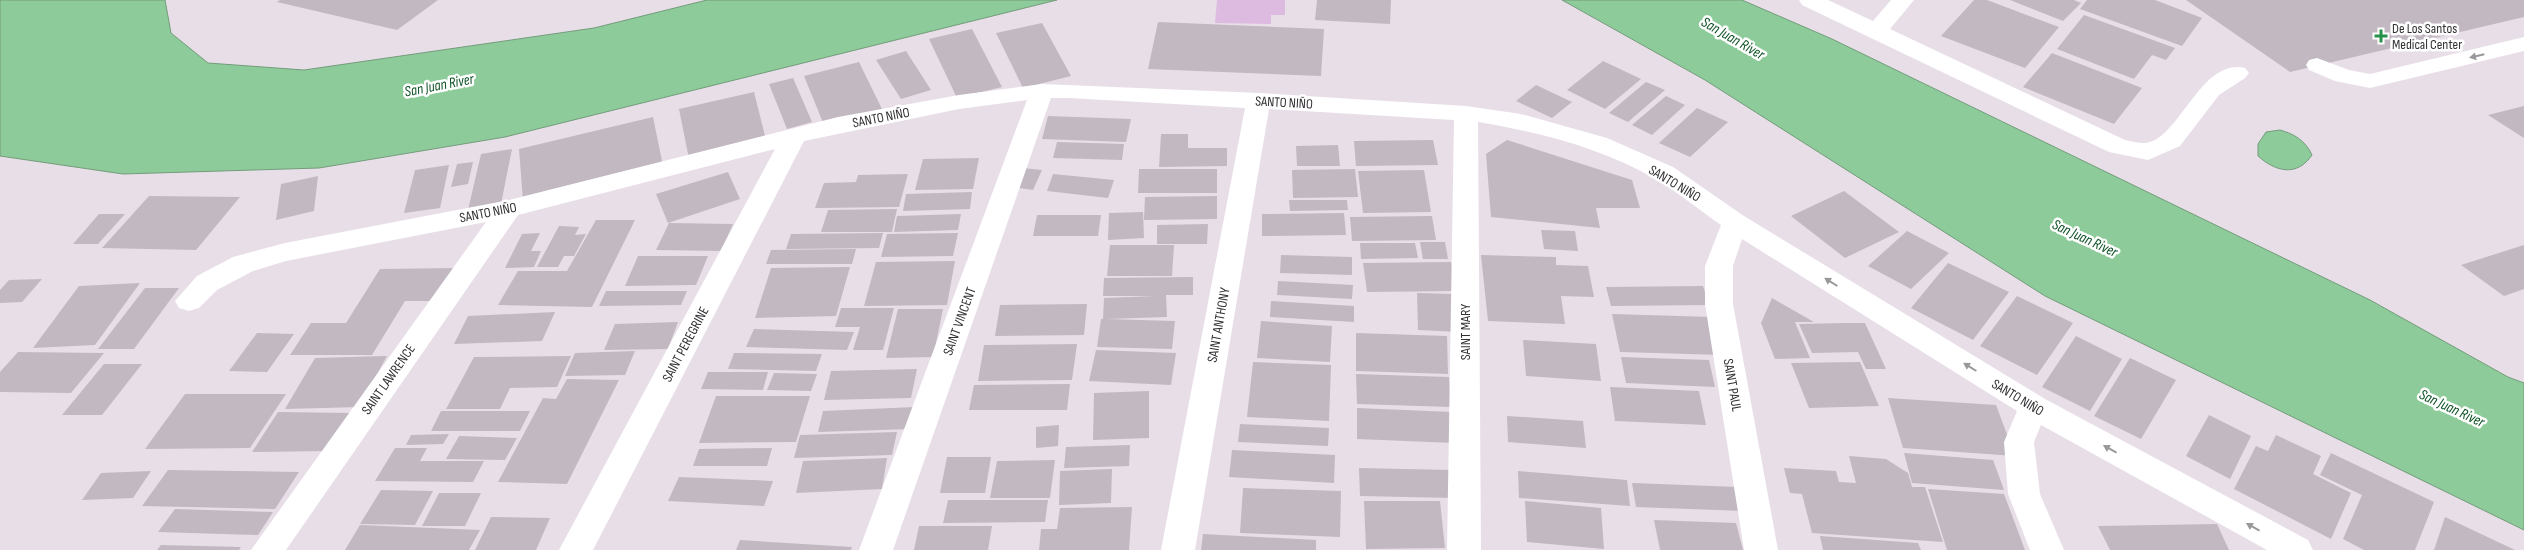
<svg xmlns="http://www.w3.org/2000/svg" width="2524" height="550" font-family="'Sofia Sans Condensed',sans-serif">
<rect width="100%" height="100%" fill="#e8dee8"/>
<path fill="#ddbadf" d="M1217,0H1285V15H1271V24L1215,23Z"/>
<g fill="#8ecb9a" stroke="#739c7b">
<path d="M0,0H165L171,33L208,63L304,70L594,28L707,0H1057L505,137L319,168L123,174L0,156Z"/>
<path d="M1562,0H1742L1832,39L2370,300L2508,377L2524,383V530L2045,296L1705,80Z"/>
<path d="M2280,130C2294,134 2305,140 2312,155C2297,177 2276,172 2258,156V144L2266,132Z"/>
</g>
<g fill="#c1b8c1">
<path d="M280,0H438L397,30L277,2Z"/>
<path d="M1317,0H1391L1390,24L1315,20Z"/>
<path d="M1974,0H1987L2059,27L2025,68L1941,36Z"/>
<path d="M2010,0H2074L2081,3L2063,21Z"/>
<path d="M2087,0H2155L2202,18L2182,46L2080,9Z"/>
<path d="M2186,0H2524V17L2290,72Z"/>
<path d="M2084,15L2175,48L2166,60L2152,55L2134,79L2057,49Z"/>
<path d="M1158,22L1324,29L1321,76L1148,69Z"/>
<path d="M1042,23L1071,76L1023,88L996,33Z"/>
<path d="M972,29L1002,87L957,98L929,39Z"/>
<path d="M906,51L931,90L901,99L876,60Z"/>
<path d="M2052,53L2142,88L2114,124L2023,87Z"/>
<path d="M1603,61L1641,79L1605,109L1567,90Z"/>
<path d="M859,62L882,109L824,125L804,76Z"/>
<path d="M793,78L812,122L787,129L769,84Z"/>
<path d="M1646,82L1665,90L1628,122L1609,113Z"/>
<path d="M1536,85L1572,102L1552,118L1516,101Z"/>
<path d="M754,92L766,140L689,159L679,109Z"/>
<path d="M1666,96L1685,105L1652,135L1632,125Z"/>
<path d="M2524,106V138L2488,115Z"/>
<path d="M1697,108L1728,122L1690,157L1659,143Z"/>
<path d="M1048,116L1131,119L1126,142L1042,139Z"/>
<path d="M653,117L663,166L523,201L519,149Z"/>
<path d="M1161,134H1188V148H1227V166L1159,167Z"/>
<path d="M1433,140L1438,165L1356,166L1354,141Z"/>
<path d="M1507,140L1632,180L1640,208H1596L1600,228L1491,217L1486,154Z"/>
<path d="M1057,142L1124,144L1122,160L1053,158Z"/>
<path d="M1338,145L1340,166H1297L1296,146Z"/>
<path d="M512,149L501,204L468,210L481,154Z"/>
<path d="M979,158L973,189L915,190L923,159Z"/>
<path d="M473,162L468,184L451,187L457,164Z"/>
<path d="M449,165L440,208L404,213L415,170Z"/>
<path d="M1022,168L1042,170L1033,190L1013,187Z"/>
<path d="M1139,169H1217V193H1138Z"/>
<path d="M1355,169L1358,197L1293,198L1292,170Z"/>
<path d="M1424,170L1431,212L1363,213L1358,171Z"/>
<path d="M728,172L740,199L668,223L656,194Z"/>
<path d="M908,174L899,207L815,208L824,183L856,182L858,175Z"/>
<path d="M1053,174L1114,180L1108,198L1047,191Z"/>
<path d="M318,176L314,211L276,220L281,184Z"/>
<path d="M1844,191L1899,232L1845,258L1791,216Z"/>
<path d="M972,192L970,209L903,211L906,194Z"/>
<path d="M149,196L240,197L196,250L102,248Z"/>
<path d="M1217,196V219L1144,220L1145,197Z"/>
<path d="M1289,200H1347L1348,210L1290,211Z"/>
<path d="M897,209L892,232H821L828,210Z"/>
<path d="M1143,212L1144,238L1108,240L1109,213Z"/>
<path d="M1344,213L1346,235L1262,236V214Z"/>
<path d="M99,214H125L98,244H73Z"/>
<path d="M961,214L958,230L894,232L897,216Z"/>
<path d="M1037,215H1101L1098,236H1033Z"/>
<path d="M1432,216L1436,240L1352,241L1350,217Z"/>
<path d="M596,220H635L592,307L498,305L518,271H567Z"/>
<path d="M669,223L733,224L721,251L656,250Z"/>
<path d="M1208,224L1207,244H1157V225Z"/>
<path d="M559,226L579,227L575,235L586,234L574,256H564L558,267H537Z"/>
<path d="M1541,230L1575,231L1578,251L1544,249Z"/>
<path d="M1907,231L1949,253L1911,289L1868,266Z"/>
<path d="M540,233L531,251H541L534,267L505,268L522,234Z"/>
<path d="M883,233L879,248L786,249L791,234Z"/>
<path d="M958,233L953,256L881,257L887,234Z"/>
<path d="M1420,242H1445L1448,259H1423Z"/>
<path d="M1360,243H1415L1418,258L1361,259Z"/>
<path d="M1110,245H1174L1172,276H1107Z"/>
<path d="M2524,245V289L2504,296L2461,265Z"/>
<path d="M856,249L852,264H766L771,250Z"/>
<path d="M1281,255L1352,257V275L1280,273Z"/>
<path d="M1481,255L1556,257V265L1588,266L1594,297L1561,296L1565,324L1488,321Z"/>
<path d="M638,256H708L696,285L625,286Z"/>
<path d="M955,261L947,305L864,306L876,262Z"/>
<path d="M1451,262L1456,291L1367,292L1363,263Z"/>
<path d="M1948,263L2009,292L1973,340L1911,308Z"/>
<path d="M850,267L836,316L755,318L771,268Z"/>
<path d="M457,268L437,301H405L372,355H290L311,323H346L380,269Z"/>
<path d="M1193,277V295H1166L1167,317L1107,319L1175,321L1172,349L1097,347L1101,319H1103L1104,298L1156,296H1103L1104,278Z"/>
<path d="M42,279L22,302L0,303V290L9,280Z"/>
<path d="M1278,281L1353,285L1352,299L1277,295Z"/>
<path d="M140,283L95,345L33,348L79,286Z"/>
<path d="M1703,286L1709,305L1611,306L1606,287Z"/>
<path d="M145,288H179L134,349H98Z"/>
<path d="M606,291H687L681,305L599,306Z"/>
<path d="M1417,293L1454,294L1458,332L1418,330Z"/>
<path d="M2017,296L2073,323L2037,375L1980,346Z"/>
<path d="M1772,298L1814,322H1795L1810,358L1775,359L1761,323Z"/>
<path d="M1271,301L1354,306V322L1270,317Z"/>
<path d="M1087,304L1084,335L995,336L1000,305Z"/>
<path d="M841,308H894L883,350H853L860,327H835Z"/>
<path d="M898,309H943L933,357L886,358Z"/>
<path d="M555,312L542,341L454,344L468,316Z"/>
<path d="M1612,314L1713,317L1723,355L1620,352Z"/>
<path d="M1261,321L1332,326L1330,362L1257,358Z"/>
<path d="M678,322L668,349L604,350L615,324Z"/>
<path d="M1845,323H1865L1886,369H1866L1858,352L1812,353L1799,324Z"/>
<path d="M754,329L854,332L847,350L746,347Z"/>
<path d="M257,333L294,334L267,372L229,371Z"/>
<path d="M1356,333L1447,336L1448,374L1356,371Z"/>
<path d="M2076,336L2122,359L2090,411L2042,387Z"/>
<path d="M1523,340L1596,344L1601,381L1526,376Z"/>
<path d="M1077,344L1072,380L978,381L984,345Z"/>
<path d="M1096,350L1176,353L1171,385L1089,381Z"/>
<path d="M635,351L625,375L565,376L575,353Z"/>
<path d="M18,352L104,353L71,393L0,392V372Z"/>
<path d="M734,353L822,354L816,371L728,369Z"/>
<path d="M387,356L359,407L285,409L315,358Z"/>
<path d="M571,356L557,387L510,388L500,409H446L474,357Z"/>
<path d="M1621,357L1709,360L1715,387L1626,383Z"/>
<path d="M2130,358L2176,380L2141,439L2094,416Z"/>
<path d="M1253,362L1331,365L1329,421L1247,417Z"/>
<path d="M1860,362L1879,406L1809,408L1791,363Z"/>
<path d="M104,364H142L102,415H62Z"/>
<path d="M917,369L911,398L824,400L831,371Z"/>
<path d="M708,372H768L763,390L701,389Z"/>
<path d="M774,373L817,374L811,391L767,390Z"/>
<path d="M1356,374L1449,377L1451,407L1357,404Z"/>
<path d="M567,379L619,380L567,484L498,482L543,398L556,399Z"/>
<path d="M1070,384L1067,410H969L974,385Z"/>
<path d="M1610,387L1699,391L1706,425L1615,421Z"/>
<path d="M1149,391V438L1093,440L1094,393Z"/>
<path d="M185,394H286L250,448L145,449Z"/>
<path d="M716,396H810L796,442L699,443Z"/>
<path d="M1888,398L1996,405L2015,456L1903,448Z"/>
<path d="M915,407L911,429L818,432L823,411Z"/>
<path d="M1357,408L1452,412L1454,443L1357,439Z"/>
<path d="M441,411H530L520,431H431Z"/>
<path d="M278,412L352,413L329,451L252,452Z"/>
<path d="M2209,415L2251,436L2230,479L2186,456Z"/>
<path d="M1507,416L1583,421L1586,448L1508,442Z"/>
<path d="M1240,424L1329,428L1328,446L1238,442Z"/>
<path d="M1059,425L1058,446L1036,448V427Z"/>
<path d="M897,432L892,455L794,458L800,435Z"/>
<path d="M449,434L443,444L406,445L411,435Z"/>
<path d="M2276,435L2321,456L2313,474L2351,493L2331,539L2234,489L2256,446L2268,451Z"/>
<path d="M459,436L517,438L505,460L446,459Z"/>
<path d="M1130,445L1129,466L1064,468L1066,447Z"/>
<path d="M395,448H427L420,461H484L473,482L375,481Z"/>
<path d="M772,448L767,466H693L699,449Z"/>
<path d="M1232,450L1335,455L1334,483L1229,477Z"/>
<path d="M1904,453L1993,460L2004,490L1912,483Z"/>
<path d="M2331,453L2434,502L2415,550H2364L2343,539L2362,495L2320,475Z"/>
<path d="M1849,456L1886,459L1908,473L1912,487H1925L1943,542L1812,533L1802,494L1790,493L1784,468L1836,471L1839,482L1856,483Z"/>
<path d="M947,457H991L985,493H940Z"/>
<path d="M887,458L882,489L796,493L803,461Z"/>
<path d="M1055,460L1050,498H990L997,461Z"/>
<path d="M1359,468L1450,470L1452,498L1360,496Z"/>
<path d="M1112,469L1111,503L1059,505L1060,471Z"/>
<path d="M168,470L299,472L275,509L142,506Z"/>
<path d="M151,471L133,498L82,500L101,473Z"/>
<path d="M1518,471L1627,480L1630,506L1519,498Z"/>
<path d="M679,477L773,481L764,506L668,501Z"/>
<path d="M1632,483L1738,487L1744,511L1636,507Z"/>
<path d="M1243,488L1341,491L1340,537L1240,533Z"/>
<path d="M1928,489L2004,494L2025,550H1947Z"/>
<path d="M381,490L433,491L415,525L360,524Z"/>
<path d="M439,493H481L465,526H422Z"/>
<path d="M948,500H1048L1045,522L943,523Z"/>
<path d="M1364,501H1440L1445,548L1366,549Z"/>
<path d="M1525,501L1601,508L1604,549L1527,542Z"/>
<path d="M1132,507L1129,550H1039L1041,529H1057L1060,508Z"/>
<path d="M175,509L273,512L258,535L158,532Z"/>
<path d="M491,517L550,518L536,550H475Z"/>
<path d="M2445,517L2515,550H2434Z"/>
<path d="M1654,520L1736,523L1743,550H1660Z"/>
<path d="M2217,524L2229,550H2110L2098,526Z"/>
<path d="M360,525L480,530L469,550H345Z"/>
<path d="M919,526H992L988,550H914Z"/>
<path d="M1203,534L1316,540V550H1201Z"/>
<path d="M1820,536L1918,543L1921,550H1823Z"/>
<path d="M740,540L852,547L851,550H736Z"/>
<path d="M161,545L241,547L239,550H157Z"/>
</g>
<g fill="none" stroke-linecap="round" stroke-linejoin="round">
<path fill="#fff" fill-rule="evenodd" d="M2524,37V51L2370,88L2335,81L2309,70L2306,65L2309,60L2317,58L2349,70L2370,74Z"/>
<g fill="#fff" fill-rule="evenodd">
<path d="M1799,0H1828L1873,21L1891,0H1914L1890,29L2125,140C2131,141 2138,143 2144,143C2178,143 2200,57 2245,68L2249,73L2245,78L2219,95L2180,146L2148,160L2109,152L1802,5Z"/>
<path d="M1042,84L1259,93L1466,106L1521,114L1607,138L1673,167L1744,216L2045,399L2308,540L2313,550H2267L2041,425L2034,442L2040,494L2064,550H2030L2008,494L2004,442L2017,411L1742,239L1733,266V304L1778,550H1744L1705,304V266L1721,225C1699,210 1678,192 1655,179C1602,148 1538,132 1478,122L1481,550H1447L1454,120L1269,109L1195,550H1161L1245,108L1069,98H1051L893,550H859L1027,100L959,109L804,141L593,550H559L775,149L518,215L286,550H251L486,222L286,261L253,271L217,290L199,308L189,311L179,308L175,301L197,276L233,257L285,243L509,200L838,117L959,95Z"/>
</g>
</g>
<defs><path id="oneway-solid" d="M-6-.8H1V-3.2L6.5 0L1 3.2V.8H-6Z" transform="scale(1.25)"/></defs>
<g fill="#99989a">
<use href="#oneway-solid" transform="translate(2477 56) rotate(167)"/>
<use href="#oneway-solid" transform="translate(1831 282) rotate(-148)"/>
<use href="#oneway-solid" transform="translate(1970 367) rotate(-148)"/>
<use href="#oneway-solid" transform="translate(2110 449) rotate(-151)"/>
<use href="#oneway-solid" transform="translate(2253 527) rotate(-151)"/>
</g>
<path fill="#259149" stroke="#fff" stroke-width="2" d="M2378.5 28.5h5v5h5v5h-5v5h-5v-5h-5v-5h5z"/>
<g text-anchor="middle" stroke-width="5" stroke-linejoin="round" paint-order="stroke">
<g font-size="14" fill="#333034" stroke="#fff" text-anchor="start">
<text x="2392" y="33">De Los Santos<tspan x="2392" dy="16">Medical Center</tspan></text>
</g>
<g font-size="14" fill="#333034" stroke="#fff">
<text transform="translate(1284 102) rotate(3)" y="5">SANTO NIÑO</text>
<text transform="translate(881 117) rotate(-11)" y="5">SANTO NIÑO</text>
<text transform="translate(1675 183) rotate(31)" y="5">SANTO NIÑO</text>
<text transform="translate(488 212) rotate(-11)" y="5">SANTO NIÑO</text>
<text transform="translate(959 321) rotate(-70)" y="5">SAINT VINCENT</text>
<text transform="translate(1218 325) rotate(-80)" y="5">SAINT ANTHONY</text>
<text transform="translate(1465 332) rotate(-90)" y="5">SAINT MARY</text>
<text transform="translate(685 344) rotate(-62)" y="5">SAINT PEREGRINE</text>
<text transform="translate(388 379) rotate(-55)" y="5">SAINT LAWRENCE</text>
<text transform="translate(1733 385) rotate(80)" y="5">SAINT PAUL</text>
<text transform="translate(2018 397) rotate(31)" y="5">SANTO NIÑO</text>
</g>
<g font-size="15" font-style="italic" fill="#0e5225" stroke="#fff">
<text transform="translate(1733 38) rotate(30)" y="5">San Juan River</text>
<text transform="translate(439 85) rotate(-11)" y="5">San Juan River</text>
<text transform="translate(2085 238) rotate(25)" y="5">San Juan River</text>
<text transform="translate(2452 408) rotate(25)" y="5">San Juan River</text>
</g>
</g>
</svg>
